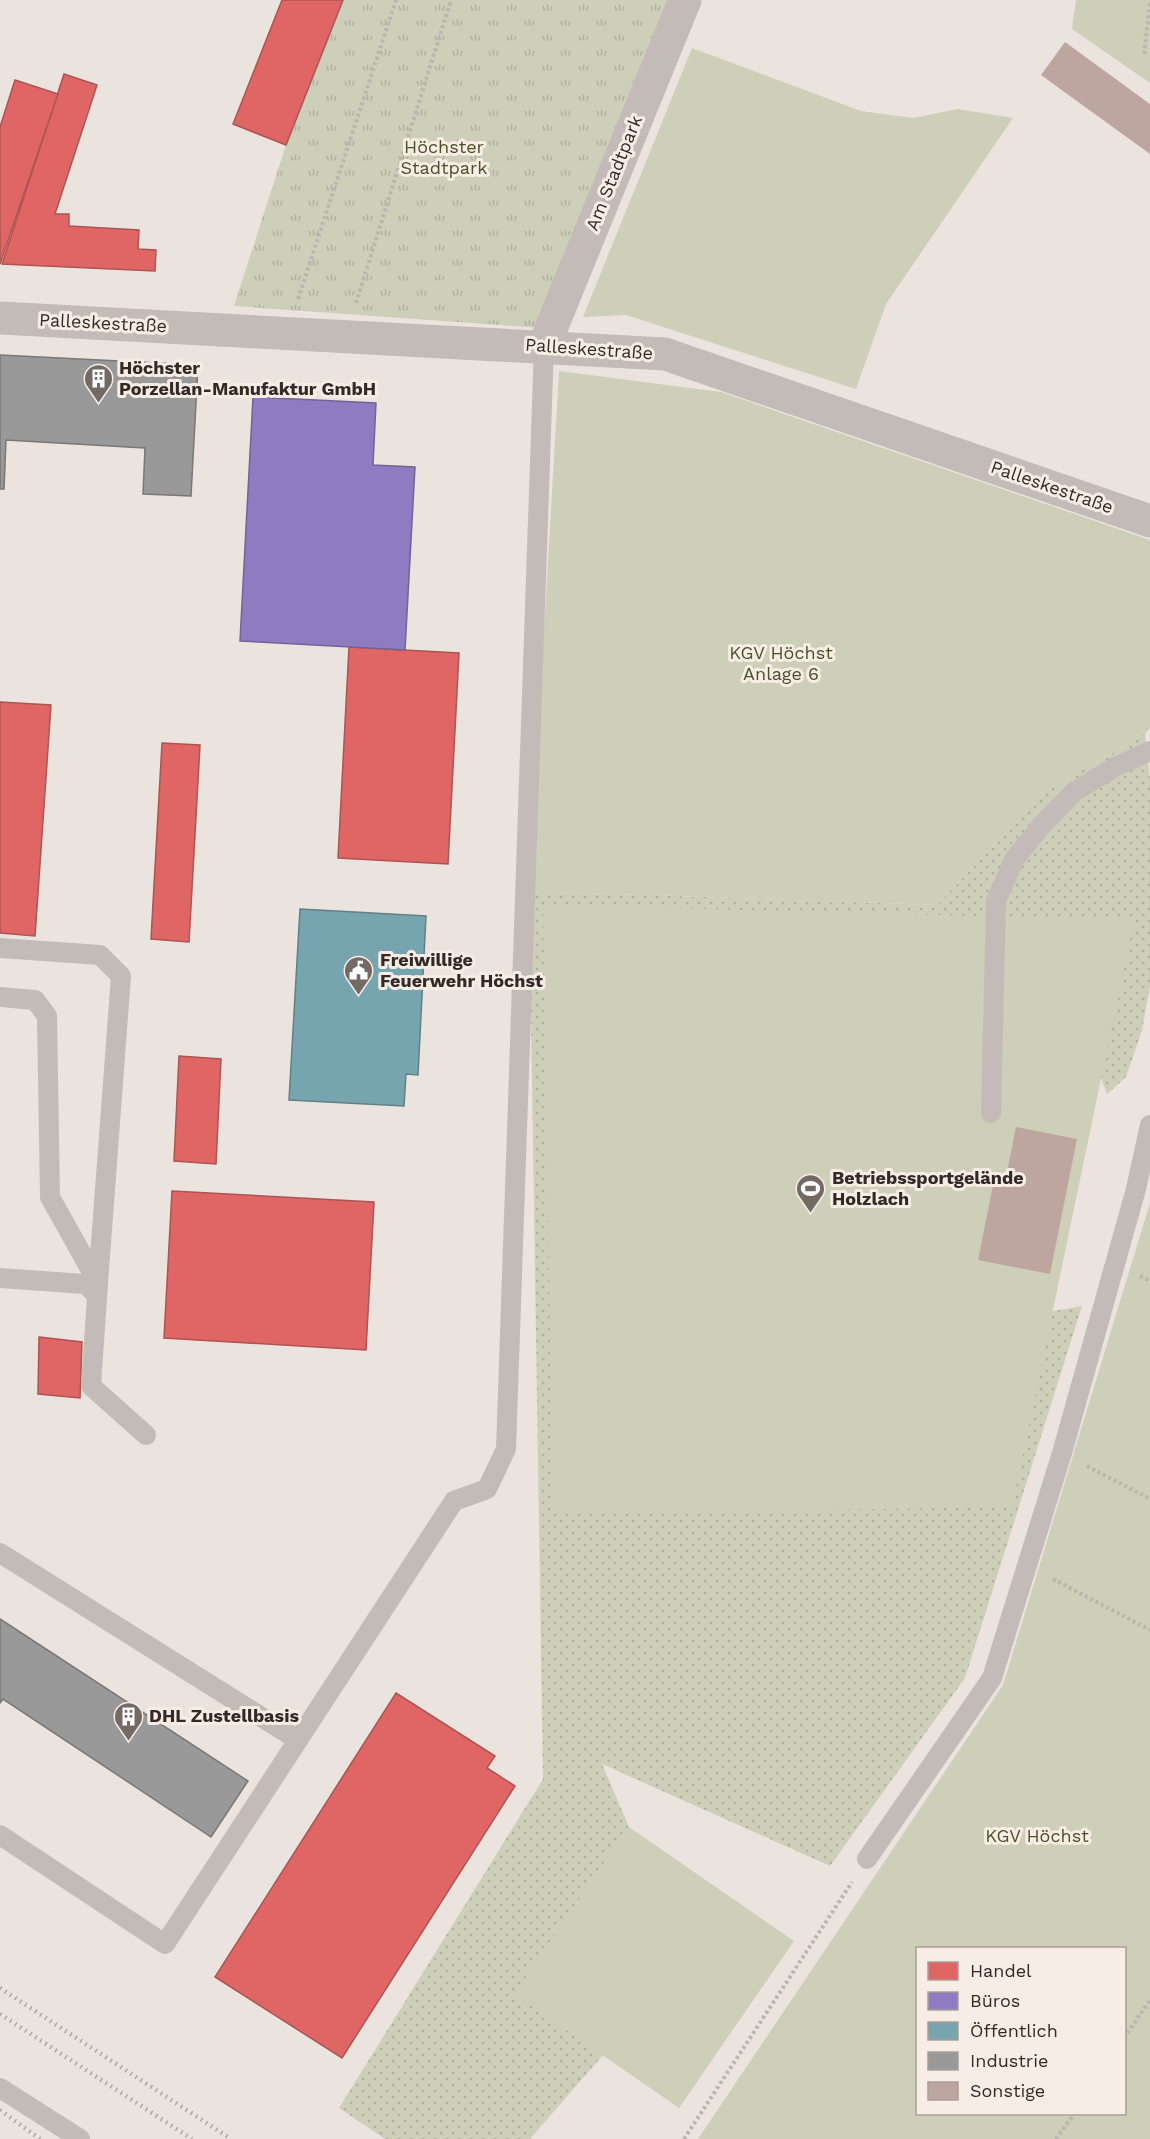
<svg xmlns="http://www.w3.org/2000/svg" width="1150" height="2139" font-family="'Work Sans',sans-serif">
<defs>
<pattern id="grass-dots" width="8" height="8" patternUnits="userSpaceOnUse" patternTransform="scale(1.5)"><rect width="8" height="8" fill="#cdcfb9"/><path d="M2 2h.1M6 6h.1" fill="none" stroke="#b0b29f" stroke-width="1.8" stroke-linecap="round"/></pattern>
<pattern id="park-tufts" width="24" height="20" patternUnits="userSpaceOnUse" patternTransform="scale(1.5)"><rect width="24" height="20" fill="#cdcfb9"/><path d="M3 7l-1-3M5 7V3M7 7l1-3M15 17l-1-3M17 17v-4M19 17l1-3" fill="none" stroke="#b0b29f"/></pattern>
</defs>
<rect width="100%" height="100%" fill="#ebe4de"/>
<path fill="url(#grass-dots)" d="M1145,734L1150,781V986L1142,1030L1126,1077L1107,1094L1071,1001L944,1330L1082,1306L965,1678L830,1866L602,1764L629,1827L515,1994L603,2055L530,2139H385L339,2108L543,1779L529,891L937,905L1043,793Z"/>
<path fill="url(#park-tufts)" d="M343,0H668L540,328L234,306L286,145Z"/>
<g fill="#cdcfb9" fill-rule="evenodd">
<path d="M1076,0H1150V83L1072,29Z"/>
<path d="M692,48L861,111L913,118L958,109L1013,118L886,304L856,389L626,315L583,317Z"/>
<path d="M559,371L721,392L1150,540V728L1145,734L1043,793L937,905L529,891Z"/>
<path d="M543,905L1134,920L1012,1507L553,1514Z"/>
<path d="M1150,1203V2139H698L1003,1685ZM918,1948H1124V2114H918Z"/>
<path d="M629,1827L794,1941L679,2108L514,1994Z"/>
</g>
<g fill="#e06666" stroke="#ac5453" stroke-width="1.5">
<path d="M282,0H343L286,145L233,124Z"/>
<path d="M64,74L97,85L55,214H69V226L139,230L138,249L156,250L155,271L2,264Z"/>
<path d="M15,80L58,94L0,264V127Z"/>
<path d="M349,647L459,653L448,864L338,858Z"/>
<path d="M0,702L51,705L35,936L0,933Z"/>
<path d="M162,743L200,745L189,942L151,939Z"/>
<path d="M179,1056L221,1059L216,1164L174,1161Z"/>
<path d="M172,1191L374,1202L366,1350L164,1338Z"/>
<path d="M39,1337L82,1342L80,1398L38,1394Z"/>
<path d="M396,1693L495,1756L487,1768L515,1786L342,2058L215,1977Z"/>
</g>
<path fill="#8e7cc3" stroke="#736394" stroke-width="1.5" d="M253,397L376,403L373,465L415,467L405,650L240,641Z"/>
<path fill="#76a5af" stroke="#628086" stroke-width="1.5" d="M300,909L426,916L418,1075L406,1074L404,1106L289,1100Z"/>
<g fill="#999" stroke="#7a7776" stroke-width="1.5">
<path d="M0,355L198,365L191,496L143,494L145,448L6,440L4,489H0Z"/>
<path d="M0,1619L248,1781L211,1837L3,1699L0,1703Z"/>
</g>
<g fill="#bea6a0">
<path d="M1065,42L1150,104V154L1041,75Z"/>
<path d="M1016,1127L1077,1139L1050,1274L978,1260L995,1175L1006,1177Z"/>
</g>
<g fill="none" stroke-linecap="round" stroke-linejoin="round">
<g stroke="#bcb4b0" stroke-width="4" stroke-dasharray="3 3" stroke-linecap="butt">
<path d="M1144,54L1150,2"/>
<path d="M298,299L396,0"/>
<path d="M356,303L451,0"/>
<path d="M1140,1276L1150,1281"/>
<path d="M1087,1466L1150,1499"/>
<path d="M1053,1579L1150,1630"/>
<path d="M1124,2038L1150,2000"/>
<path d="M684,2139L852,1882"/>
<path d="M1056,2139L1074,2114"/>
</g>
<g stroke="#c3bbb7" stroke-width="20">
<path d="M0,948L100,955L121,976L98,1283"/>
<path d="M0,997L35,1000L47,1016L50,1197L98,1283L91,1386L146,1435"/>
<path d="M991,1113L996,901L1014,860L1041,826L1074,792L1115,767L1150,751"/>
<path d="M0,1278L85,1284L97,1295"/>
<path d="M0,1553L298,1740"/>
<path d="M0,1835L165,1944L454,1501L487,1489L506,1449L544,346"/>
<path d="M867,1859L992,1678L1062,1453L1136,1189L1150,1125"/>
<path d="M0,2088L80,2139"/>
</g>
<g stroke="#c3bbb7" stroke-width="33">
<path d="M0,318L665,354L1150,521"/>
<path d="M544,346L685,0"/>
</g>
<g stroke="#aba5a1" stroke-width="4.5" stroke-dasharray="1.5 4.5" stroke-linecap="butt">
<path d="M0,1988L231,2139"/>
<path d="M0,2014L192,2139"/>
<path d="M0,2110L40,2139"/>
</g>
</g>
<defs>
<symbol id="building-pin" viewBox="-11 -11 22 30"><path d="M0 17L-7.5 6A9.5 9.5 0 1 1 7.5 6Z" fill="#736a66" stroke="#f8ede5"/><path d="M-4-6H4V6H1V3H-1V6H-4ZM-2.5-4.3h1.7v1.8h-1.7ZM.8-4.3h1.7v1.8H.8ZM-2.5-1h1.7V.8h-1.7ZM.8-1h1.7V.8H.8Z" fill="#fff"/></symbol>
<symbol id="civic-pin" viewBox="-11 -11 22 30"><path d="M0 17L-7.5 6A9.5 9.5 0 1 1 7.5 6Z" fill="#736a66" stroke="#f8ede5"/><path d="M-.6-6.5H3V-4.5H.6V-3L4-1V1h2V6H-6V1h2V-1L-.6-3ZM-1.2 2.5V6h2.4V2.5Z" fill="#fff"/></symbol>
<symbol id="stadium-pin" viewBox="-11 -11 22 30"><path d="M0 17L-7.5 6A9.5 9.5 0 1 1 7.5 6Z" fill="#736a66" stroke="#f8ede5"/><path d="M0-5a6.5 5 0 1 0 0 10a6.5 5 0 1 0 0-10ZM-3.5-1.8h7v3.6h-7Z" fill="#fff"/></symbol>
</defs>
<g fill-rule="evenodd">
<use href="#building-pin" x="82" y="362" width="33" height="45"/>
<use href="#civic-pin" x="342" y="954" width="33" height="45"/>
<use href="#stadium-pin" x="794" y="1172" width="33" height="45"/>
<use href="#building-pin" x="112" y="1700" width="33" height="45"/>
</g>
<g text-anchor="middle" stroke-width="6" stroke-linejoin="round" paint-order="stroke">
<g font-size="18" fill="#47512b" stroke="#f8ede5">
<text x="444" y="153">Höchster<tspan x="444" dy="21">Stadtpark</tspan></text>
<text x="781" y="659">KGV Höchst<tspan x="781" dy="21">Anlage 6</tspan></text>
<text x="1037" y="1842">KGV Höchst</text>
</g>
<g font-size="18" fill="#332926" stroke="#f8ede5">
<text transform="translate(614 173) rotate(-68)" y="6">Am Stadtpark</text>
<text transform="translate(103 323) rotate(3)" y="6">Palleskestraße</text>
<text transform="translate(589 349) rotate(4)" y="6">Palleskestraße</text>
<text transform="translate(1052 487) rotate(19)" y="6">Palleskestraße</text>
</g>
<g font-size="18" font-weight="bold" fill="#332926" stroke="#f8ede5" text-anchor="start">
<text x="119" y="374">Höchster<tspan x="119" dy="21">Porzellan-Manufaktur GmbH</tspan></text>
<text x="380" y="966">Freiwillige<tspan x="380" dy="21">Feuerwehr Höchst</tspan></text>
<text x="832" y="1184">Betriebssportgelände<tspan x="832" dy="21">Holzlach</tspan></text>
<text x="149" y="1722">DHL Zustellbasis</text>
</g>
</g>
<rect x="916" y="1947" width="210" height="168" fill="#f8ede5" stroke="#a99f99" stroke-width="1.5"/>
<rect x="928" y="1962" width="30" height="18" fill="#e06666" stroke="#a99f99" stroke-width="1.5"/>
<text x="970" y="1977" font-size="18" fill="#332926">Handel</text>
<rect x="928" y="1992" width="30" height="18" fill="#8e7cc3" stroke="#a99f99" stroke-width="1.5"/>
<text x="970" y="2007" font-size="18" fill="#332926">Büros</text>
<rect x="928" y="2022" width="30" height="18" fill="#76a5af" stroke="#a99f99" stroke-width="1.5"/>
<text x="970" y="2037" font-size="18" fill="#332926">Öffentlich</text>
<rect x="928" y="2052" width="30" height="18" fill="#999999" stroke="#a99f99" stroke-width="1.5"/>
<text x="970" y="2067" font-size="18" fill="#332926">Industrie</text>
<rect x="928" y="2082" width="30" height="18" fill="#bea6a0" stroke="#a99f99" stroke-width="1.5"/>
<text x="970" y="2097" font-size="18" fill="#332926">Sonstige</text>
</svg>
